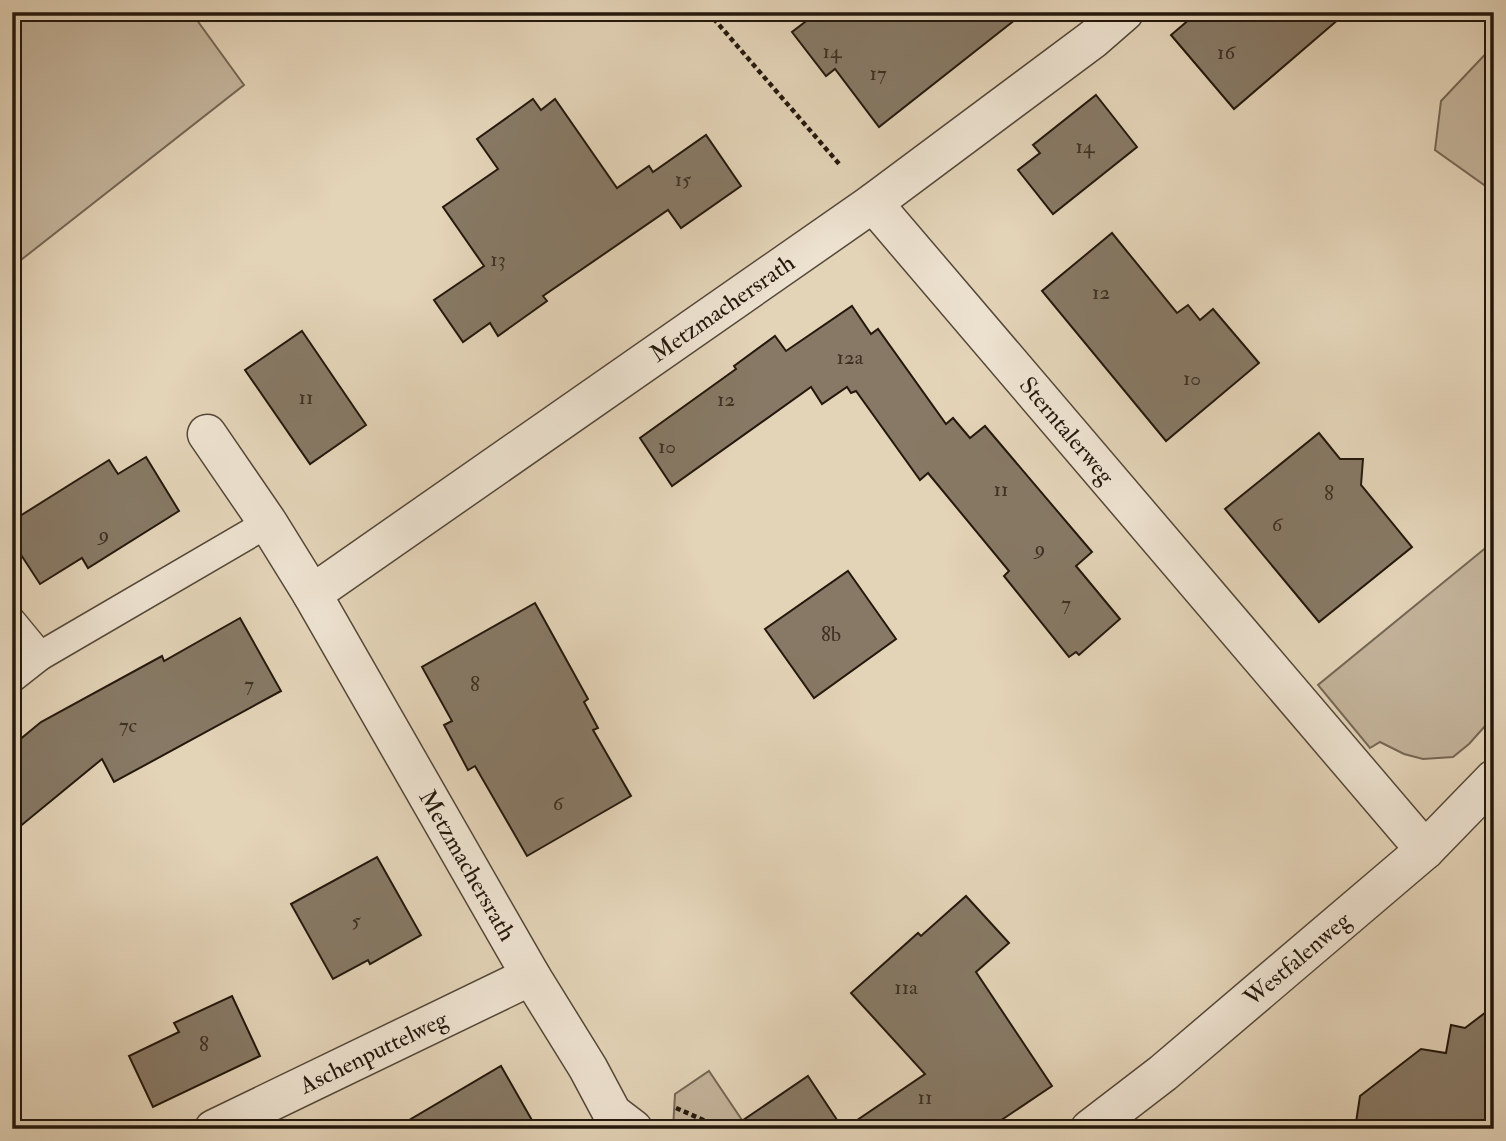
<svg xmlns="http://www.w3.org/2000/svg" width="1506" height="1141" font-family="'IM FELL Double Pica',serif">
<rect width="100%" height="100%" fill="#e3d3b7"/>
<filter id="stains"><feTurbulence type="fractalNoise" baseFrequency=".00286" numOctaves="4"/><feColorMatrix values="0 0 0 0 .2 0 0 0 0 .09 0 0 0 0 .02 0 0 0 .5 -.17"/></filter>
<radialGradient id="worn" r=".72"><stop offset=".6" stop-color="#630" stop-opacity="0"/><stop offset="1" stop-color="#630" stop-opacity=".3"/></radialGradient>
<g fill="#c3b39a" stroke="#746654" stroke-width="2">
<path d="M12,12H191L244,85L12,267Z"/>
<path d="M1494,45V192L1435,150L1441,101Z"/>
<path d="M1494,541V716L1469,744L1453,757L1423,759L1404,754L1380,742L1370,748L1318,685Z"/>
<path d="M709,1071L748,1129H673L675,1094Z"/>
</g>
<g fill="#877965" stroke="#24180d" stroke-width="2">
<path d="M818,12H1025L879,127L835,69L826,76L792,32Z"/>
<path d="M1198,12H1347L1234,109L1171,35Z"/>
<path d="M1096,95L1137,147L1053,214L1018,170L1040,153L1033,145Z"/>
<path d="M533,99L541,110L555,99L617,188L649,166L653,172L706,135L741,186L681,228L668,210L543,296L547,301L498,336L490,323L463,342L434,300L484,266L443,207L498,169L477,139Z"/>
<path d="M1112,233L1177,313L1188,305L1200,320L1213,309L1259,363L1166,441L1042,291Z"/>
<path d="M852,306L871,334L878,329L946,424L953,418L970,438L985,426L1092,552L1076,566L1120,619L1079,655L1076,652L1069,657L1004,576L1009,571L928,473L920,480L856,391L851,393L847,387L822,404L811,387L672,486L640,438L736,369L734,366L775,336L786,351Z"/>
<path d="M302,331L366,425L310,464L245,370Z"/>
<path d="M1319,433L1340,459H1363L1361,485L1412,547L1319,622L1225,509Z"/>
<path d="M146,457L179,511L88,568L82,558L40,584L12,541V521L109,460L118,474Z"/>
<path d="M848,571L896,639L814,698L765,629Z"/>
<path d="M535,603L588,699L584,702L598,728L593,730L631,796L527,856L475,766L468,770L444,725L452,721L422,667Z"/>
<path d="M240,618L281,691L114,782L102,759L12,833V746L41,722L162,656L164,661Z"/>
<path d="M377,857L421,935L370,964L368,960L333,979L291,904Z"/>
<path d="M966,896L1009,943L976,972L1052,1086L988,1129H844L925,1074L851,993L918,933L921,936Z"/>
<path d="M232,996L260,1056L153,1107L129,1056L179,1032L174,1023Z"/>
<path d="M1494,1006V1129H1355L1360,1096L1421,1049L1446,1053L1451,1025L1465,1028Z"/>
<path d="M501,1066L537,1129H394Z"/>
<path d="M808,1076L843,1129H730Z"/>
</g>
<g fill="none" stroke-linecap="round" stroke-linejoin="round">
<defs>
<g id="service">
<path d="M12,622L40,656"/>
<path d="M12,678L40,656L268,523"/>
</g>
<g id="minor">
<path id="s1" d="M873,203L1425,850"/>
<path id="s2" d="M207,434L268,523L312,594L531,976L588,1068L612,1113L633,1129"/>
<path id="s3" d="M312,594L873,203L1093,39L1124,12"/>
<path id="s4" d="M214,1129L531,976"/>
</g>
<g id="tertiary">
<path id="s5" d="M1090,1129L1163,1073L1425,850L1494,779"/>
</g>
</defs>
<use href="#service" stroke="#544738" stroke-width="31"/>
<use href="#minor" stroke="#544738" stroke-width="41"/>
<use href="#tertiary" stroke="#544738" stroke-width="41"/>
<g stroke="#24180d" stroke-width="4.5" stroke-dasharray="5 3.5" stroke-linecap="butt">
<path d="M708,12L840,165"/>
<path d="M676,1108L724,1129"/>
</g>
<use href="#service" stroke="#ede2d0" stroke-width="28"/>
<use href="#minor" stroke="#ede2d0" stroke-width="38"/>
<use href="#tertiary" stroke="#ede2d0" stroke-width="38"/>
</g>
<g text-anchor="middle" stroke-width="6" stroke-linejoin="round" paint-order="stroke">
<g font-size="21" fill="#3d3023">
<text x="832" y="58">14</text>
<text x="1226" y="59">16</text>
<text x="878" y="80">17</text>
<text x="1085" y="153">14</text>
<text x="683" y="186">15</text>
<text x="498" y="266">13</text>
<text x="1101" y="299">12</text>
<text x="850" y="364">12a</text>
<text x="1192" y="385">10</text>
<text x="306" y="404">11</text>
<text x="726" y="406">12</text>
<text x="667" y="453">10</text>
<text x="1001" y="496">11</text>
<text x="1329" y="500">8</text>
<text x="1277" y="531">6</text>
<text x="104" y="541">9</text>
<text x="1040" y="555">9</text>
<text x="1066" y="610">7</text>
<text x="831" y="641">8b</text>
<text x="249" y="691">7</text>
<text x="475" y="691">8</text>
<text x="128" y="732">7c</text>
<text x="558" y="810">6</text>
<text x="356" y="927">5</text>
<text x="906" y="994">11a</text>
<text x="204" y="1051">8</text>
<text x="925" y="1104">11</text>
</g>
<g font-size="24" fill="#24180d" stroke="#ede2d0">
<text dy="8" stroke="none"><textPath href="#s3" startOffset="500">Metzmachersrath</textPath></text>
<text dy="8" stroke="none"><textPath href="#s1" startOffset="299">Sterntalerweg</textPath></text>
<text dy="8" stroke="none"><textPath href="#s2" startOffset="504">Metzmachersrath</textPath></text>
<text dy="8" stroke="none"><textPath href="#s5" startOffset="268">Westfalenweg</textPath></text>
<text dy="8" stroke="none"><textPath href="#s4" startOffset="177">Aschenputtelweg</textPath></text>
</g>
</g>
<rect width="1506" height="1141" fill="none" stroke="#e3d3b7" stroke-width="42"/>
<rect x="14" y="14" width="1478" height="1113" fill="none" stroke="#24180d" stroke-width="3.5"/>
<rect x="21" y="21" width="1464" height="1099" fill="none" stroke="#24180d" stroke-width="2"/>
<rect width="100%" height="100%" filter="url(#stains)"/>
<rect width="100%" height="100%" fill="url(#worn)"/>
</svg>
